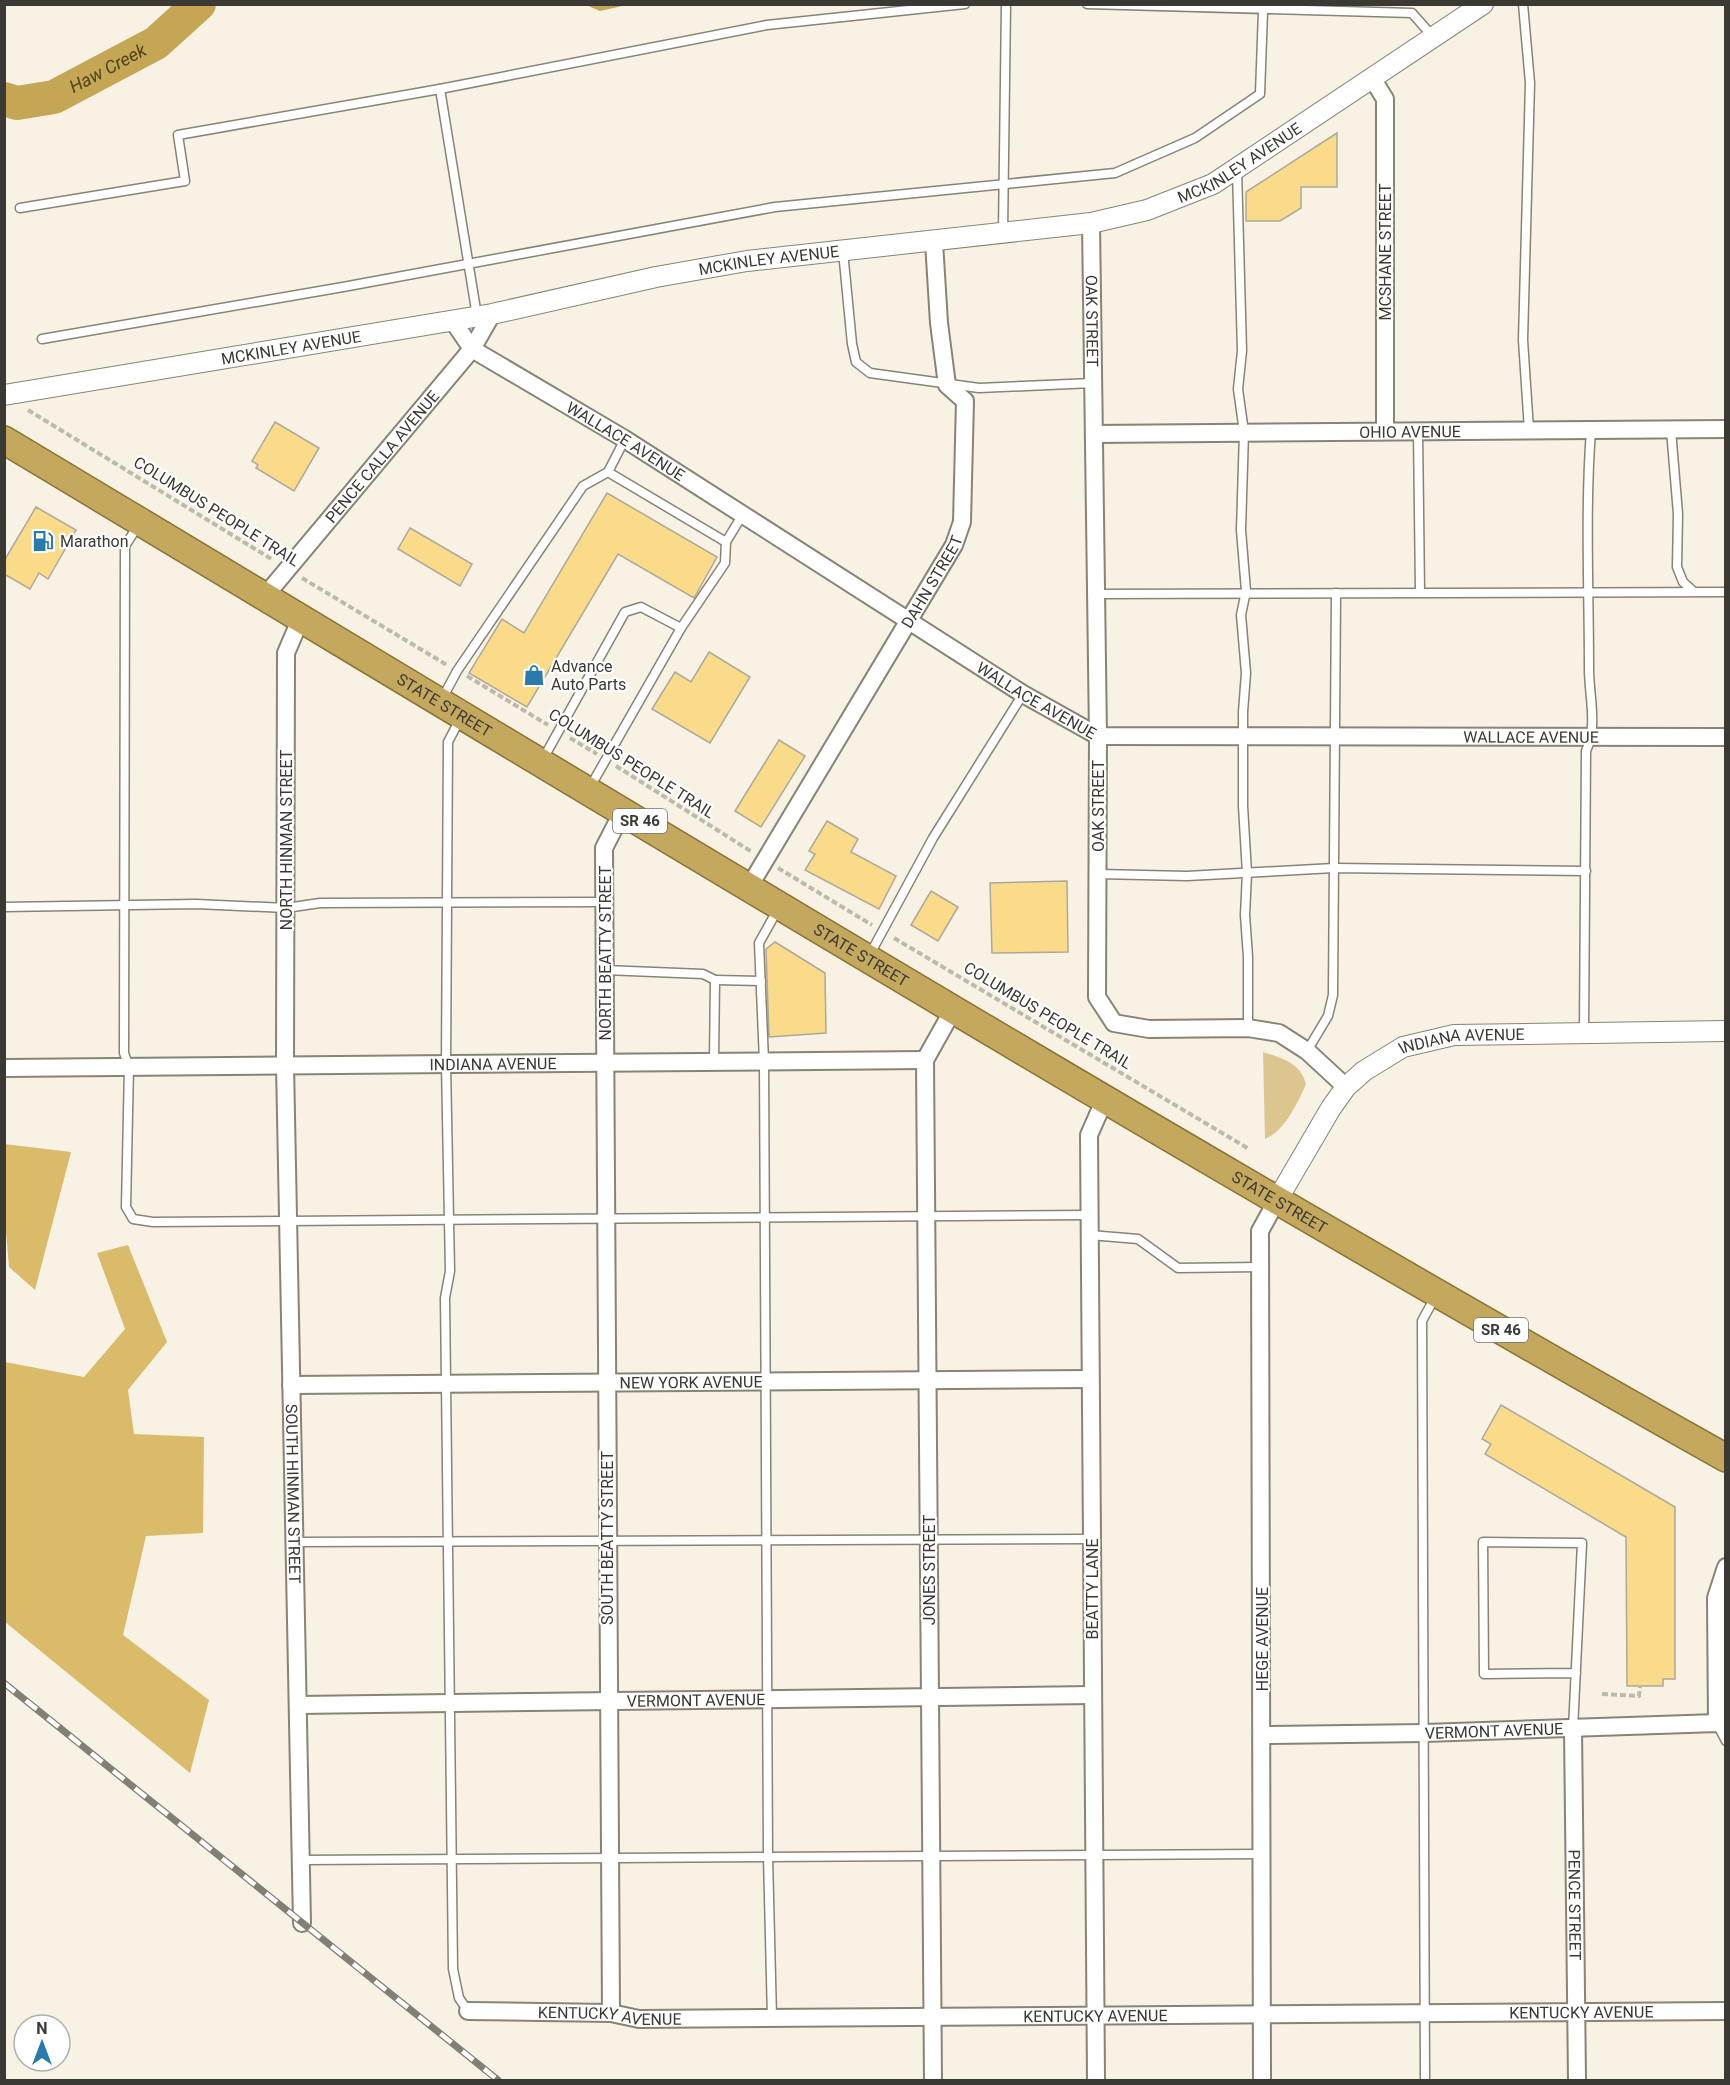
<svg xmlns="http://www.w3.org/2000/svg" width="1730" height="2085" font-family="Roboto,sans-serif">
<rect width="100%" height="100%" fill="#f8f2e4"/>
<path fill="#dcc68e" d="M1263,1052C1282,1058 1301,1063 1306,1084C1298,1102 1285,1131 1265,1139Z"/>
<g fill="#dabb6a">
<path d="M4,1144L71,1152L35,1290L9,1267L4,1208Z"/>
<path d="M128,1245L167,1342L128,1390L134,1434L204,1437L203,1533L146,1536L123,1635L209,1700L190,1773L5,1622V1362L84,1377L125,1329L97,1253Z"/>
</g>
<path fill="#c4a654" d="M586,5H585H627L600,11Z"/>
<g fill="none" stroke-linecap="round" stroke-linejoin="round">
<path stroke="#c4a654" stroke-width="34" id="s1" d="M4,99L17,103L54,97L156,43L199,4"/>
</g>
<g fill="#fadb89" stroke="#ada89a" stroke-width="1.5">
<path d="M1337,133V187H1301V208L1280,221H1246V192Z"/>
<path d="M275,422L319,448L294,491L256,468L258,465L252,461Z"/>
<path d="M607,493L717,557L694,598L618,554L527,707L469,673L502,619L524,633Z"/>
<path d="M36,507L76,530L48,579L39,573L30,589L4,574V561Z"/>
<path d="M410,528L472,564L460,586L398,549Z"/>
<path d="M709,652L750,677L710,743L652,709L675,672L691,682Z"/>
<path d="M779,740L805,756L761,827L735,811Z"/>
<path d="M827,821L858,839L851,852L896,876L879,909L805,870L815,854L809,851Z"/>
<path d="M1067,881L1068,952L992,953L990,883Z"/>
<path d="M931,891L958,907L938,941L911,925Z"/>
<path d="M775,942L825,973L826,1033L769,1037L766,949Z"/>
<path d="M1501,1405L1675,1507V1679H1663V1686H1627L1626,1537L1485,1454L1491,1444L1482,1439Z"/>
</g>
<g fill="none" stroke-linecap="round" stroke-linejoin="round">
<defs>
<g id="service">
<path d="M1087,4L1412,13L1434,38"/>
<path d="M1523,4L1530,83L1523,340L1529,430"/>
<path d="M440,89L477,316"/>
<path d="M1237,170L1242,351L1238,389L1244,432L1241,530L1246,591L1241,615L1246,673L1243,712V806L1247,873L1245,915L1248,957V1028"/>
<path d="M20,208L185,181L178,135L440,89L767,25L965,4"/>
<path d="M1003,232L1006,4"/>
<path d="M843,251L852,344L856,362L870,373L979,388L1093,383"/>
<path d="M42,339L343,287L775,207L1115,173L1195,138L1260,94L1263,11"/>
<path d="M1671,430L1678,514L1677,567L1683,582L1692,590"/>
<path d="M1418,431L1420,592"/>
<path d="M608,472L726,542L743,514"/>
<path d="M139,524L125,546L124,1053L129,1067L126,1207L133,1219L153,1222L1090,1215"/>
<path d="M1096,594L1726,592"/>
<path d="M442,699L457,671L583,486L608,472L625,439"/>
<path d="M460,719L448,742L446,1064L450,1271L445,1298L453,1969L459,1998L468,2011"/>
<path d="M543,759L625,612L641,607L681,628"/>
<path d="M589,789L681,628L725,563L726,542"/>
<path d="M1098,874L1187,876L1334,868L1586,871"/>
<path d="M4,907L196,904L286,908L320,903L604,902"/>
<path d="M869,956L933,838L1023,694"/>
<path d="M605,970L703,974L715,980L714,1061"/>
<path d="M715,980L761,981"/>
<path d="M1584,1032L1586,751C1598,726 1589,696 1589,669C1589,590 1585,509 1591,430"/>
<path d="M1307,1051L1328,1016L1333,995L1336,593"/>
<path d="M1090,1235L1138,1239L1178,1268L1260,1267"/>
<path d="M295,1542L1092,1539"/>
<path d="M1717,1724L1726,1741"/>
<path d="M1573,1729L1582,1543L1483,1542L1484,1674L1576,1673"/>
<path d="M301,1860L1262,1854"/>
<path d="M772,2018L768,1857L764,1061L759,943L778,909"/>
<path d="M1425,2080L1422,1321L1435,1297"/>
</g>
<g id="minor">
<path d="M1372,78L1385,99V431"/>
<path id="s2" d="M1091,223L1098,736L1097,997L1114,1023L1149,1029L1248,1028L1279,1033L1307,1051L1346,1087"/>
<path id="s3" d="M453,321L472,349L623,438L1023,694L1098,736L1726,737"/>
<path id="s4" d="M1094,434L1726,429"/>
<path id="s5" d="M265,596L472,349L492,314"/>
<path id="s6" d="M301,618L286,653L285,1065L302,1923"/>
<path id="s7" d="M749,887L954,545L962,522L965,401L947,385L939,323L934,242"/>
<path id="s8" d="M4,1068L925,1060"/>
<path id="s9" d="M291,1385L1090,1379"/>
<path id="s10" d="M298,1705L1093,1695"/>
<path d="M1717,1723L1716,1598L1726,1567"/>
<path id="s11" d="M1573,1729L1577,2080"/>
<path id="s12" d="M1263,1735L1425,1733L1717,1723L1726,1725"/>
<path id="s13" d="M468,2011L611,2013L639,2019L1726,2011"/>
<path d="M611,2013L604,848L623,811"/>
<path d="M933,2080L925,1060L953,1010"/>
<path d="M1096,2080L1089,1135L1104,1101"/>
<path d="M1262,2080L1260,1231L1276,1202"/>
</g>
<g id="tertiary">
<path id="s14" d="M4,395L492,314L656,277L747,261L1091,223L1147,210L1213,184L1483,4"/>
<path id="s15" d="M1276,1202L1331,1108L1346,1087L1364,1071L1403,1047L1454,1035L1726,1031"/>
</g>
<g id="trunk">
<path id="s16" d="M4,440C576,783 1145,1131 1726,1458"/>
</g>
</defs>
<use href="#service" stroke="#888375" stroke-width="11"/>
<use href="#minor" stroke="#888375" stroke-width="20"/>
<use href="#tertiary" stroke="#888375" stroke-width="22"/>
<use href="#trunk" stroke="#8a7434" stroke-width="30"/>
<g stroke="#beb9ad" stroke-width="4" stroke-dasharray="6 3" stroke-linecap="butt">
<path d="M28,410L273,560"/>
<path d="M302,578L447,665"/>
<path d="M467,676L548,725"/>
<path d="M570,738L597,754"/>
<path d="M616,766L752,852"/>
<path d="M778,868L872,925"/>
<path d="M894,938L1249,1149"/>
<path d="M1602,1694L1639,1696L1640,1686"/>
</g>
<use href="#service" stroke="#fff" stroke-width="8"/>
<use href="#minor" stroke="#fff" stroke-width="16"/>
<use href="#tertiary" stroke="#fff" stroke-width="20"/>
<use href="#trunk" stroke="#c3a85e" stroke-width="27"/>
<defs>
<path id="rail" d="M4,1683L498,2080"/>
</defs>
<use href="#rail" stroke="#827f76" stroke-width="7"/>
<use href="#rail" stroke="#fff" stroke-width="4.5" stroke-dasharray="14" stroke-linecap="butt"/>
</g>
<defs>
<symbol id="fuel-bare" viewBox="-9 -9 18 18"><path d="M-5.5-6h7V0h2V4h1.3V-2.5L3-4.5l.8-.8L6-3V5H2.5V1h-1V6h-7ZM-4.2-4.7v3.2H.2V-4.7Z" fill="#297bac" stroke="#fff" stroke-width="2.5" paint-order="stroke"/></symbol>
<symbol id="shop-bare" viewBox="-9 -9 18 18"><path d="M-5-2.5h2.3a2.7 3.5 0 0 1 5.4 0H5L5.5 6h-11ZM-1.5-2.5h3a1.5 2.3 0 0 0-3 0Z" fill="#297bac" stroke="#fff" stroke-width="2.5" paint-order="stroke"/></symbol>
</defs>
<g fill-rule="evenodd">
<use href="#fuel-bare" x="28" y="526" width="30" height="30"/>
<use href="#shop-bare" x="519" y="660" width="30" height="30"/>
</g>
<g text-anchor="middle" stroke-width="4.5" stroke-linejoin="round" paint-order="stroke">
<g fill="#fff" stroke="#767470" stroke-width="1.5">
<rect x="613" y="809" width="54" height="24" rx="4.5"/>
<rect x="1474" y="1318" width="54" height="24" rx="4.5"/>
</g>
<g font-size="15" font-weight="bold" fill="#3b3933">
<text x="640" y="826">SR 46</text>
<text x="1501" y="1335">SR 46</text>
</g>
<g font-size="16" fill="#3b3933" stroke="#fff">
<text dy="6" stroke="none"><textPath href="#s14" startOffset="1263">MCKINLEY AVENUE</textPath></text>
<text transform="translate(1385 252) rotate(-90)" y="6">MCSHANE STREET</text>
<text dy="6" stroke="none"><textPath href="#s14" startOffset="777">MCKINLEY AVENUE</textPath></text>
<text dy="6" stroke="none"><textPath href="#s2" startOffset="98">OAK STREET</textPath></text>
<text dy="6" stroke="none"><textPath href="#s14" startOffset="291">MCKINLEY AVENUE</textPath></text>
<text dy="6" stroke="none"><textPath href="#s4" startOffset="316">OHIO AVENUE</textPath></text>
<text dy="6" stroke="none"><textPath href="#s3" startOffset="213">WALLACE AVENUE</textPath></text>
<text dy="6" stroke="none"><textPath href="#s5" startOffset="182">PENCE CALLA AVENUE</textPath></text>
<text transform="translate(217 511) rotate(32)" y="6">COLUMBUS PEOPLE TRAIL</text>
<text dy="6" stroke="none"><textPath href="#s7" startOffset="356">DAHN STREET</textPath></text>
<text dy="6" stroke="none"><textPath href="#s3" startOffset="699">WALLACE AVENUE</textPath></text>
<text dy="6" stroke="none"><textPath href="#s16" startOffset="514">STATE STREET</textPath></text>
<text dy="6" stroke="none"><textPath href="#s3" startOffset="1203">WALLACE AVENUE</textPath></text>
<text transform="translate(632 763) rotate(32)" y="6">COLUMBUS PEOPLE TRAIL</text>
<text transform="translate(1098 806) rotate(-90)" y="6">OAK STREET</text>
<text transform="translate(286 840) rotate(-90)" y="6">NORTH HINMAN STREET</text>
<text transform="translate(605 953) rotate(-90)" y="6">NORTH BEATTY STREET</text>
<text dy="6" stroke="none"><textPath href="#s16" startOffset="1000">STATE STREET</textPath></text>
<text transform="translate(1048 1015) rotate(31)" y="6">COLUMBUS PEOPLE TRAIL</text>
<text dy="6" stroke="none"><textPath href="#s15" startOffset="264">INDIANA AVENUE</textPath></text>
<text dy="6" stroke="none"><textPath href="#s8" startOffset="489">INDIANA AVENUE</textPath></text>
<text dy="6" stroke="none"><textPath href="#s16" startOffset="1486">STATE STREET</textPath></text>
<text dy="6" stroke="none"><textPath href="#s9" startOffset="400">NEW YORK AVENUE</textPath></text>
<text dy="6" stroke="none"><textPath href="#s6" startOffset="879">SOUTH HINMAN STREET</textPath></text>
<text transform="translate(607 1538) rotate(-90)" y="6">SOUTH BEATTY STREET</text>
<text transform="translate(929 1570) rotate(-90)" y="6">JONES STREET</text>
<text transform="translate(1092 1589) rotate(-90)" y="6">BEATTY LANE</text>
<text transform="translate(1262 1639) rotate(-90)" y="6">HEGE AVENUE</text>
<text dy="6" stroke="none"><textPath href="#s10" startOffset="398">VERMONT AVENUE</textPath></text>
<text dy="6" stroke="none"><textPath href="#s12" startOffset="231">VERMONT AVENUE</textPath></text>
<text dy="6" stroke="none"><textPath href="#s11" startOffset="176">PENCE STREET</textPath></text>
<text dy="6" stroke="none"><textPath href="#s13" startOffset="1114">KENTUCKY AVENUE</textPath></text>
<text dy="6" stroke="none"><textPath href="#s13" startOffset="142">KENTUCKY AVENUE</textPath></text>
<text dy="6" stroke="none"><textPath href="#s13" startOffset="628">KENTUCKY AVENUE</textPath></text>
</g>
<g font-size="16" fill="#3b3933" stroke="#fff" text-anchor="start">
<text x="60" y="547">Marathon</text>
<text x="551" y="672">Advance<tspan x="551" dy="18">Auto Parts</tspan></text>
</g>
<g font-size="18" font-style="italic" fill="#4f421e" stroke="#fff">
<text dy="6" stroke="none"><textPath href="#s1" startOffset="112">Haw Creek</textPath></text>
</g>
</g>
<rect width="1730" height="2085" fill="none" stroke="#3b3933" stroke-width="12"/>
<g transform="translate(42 2043)"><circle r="28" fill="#ffffff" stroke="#b1b0ad" stroke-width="1.5"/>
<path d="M0-4.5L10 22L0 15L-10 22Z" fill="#297bac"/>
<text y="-9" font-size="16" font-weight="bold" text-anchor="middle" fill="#3b3933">N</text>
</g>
</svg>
